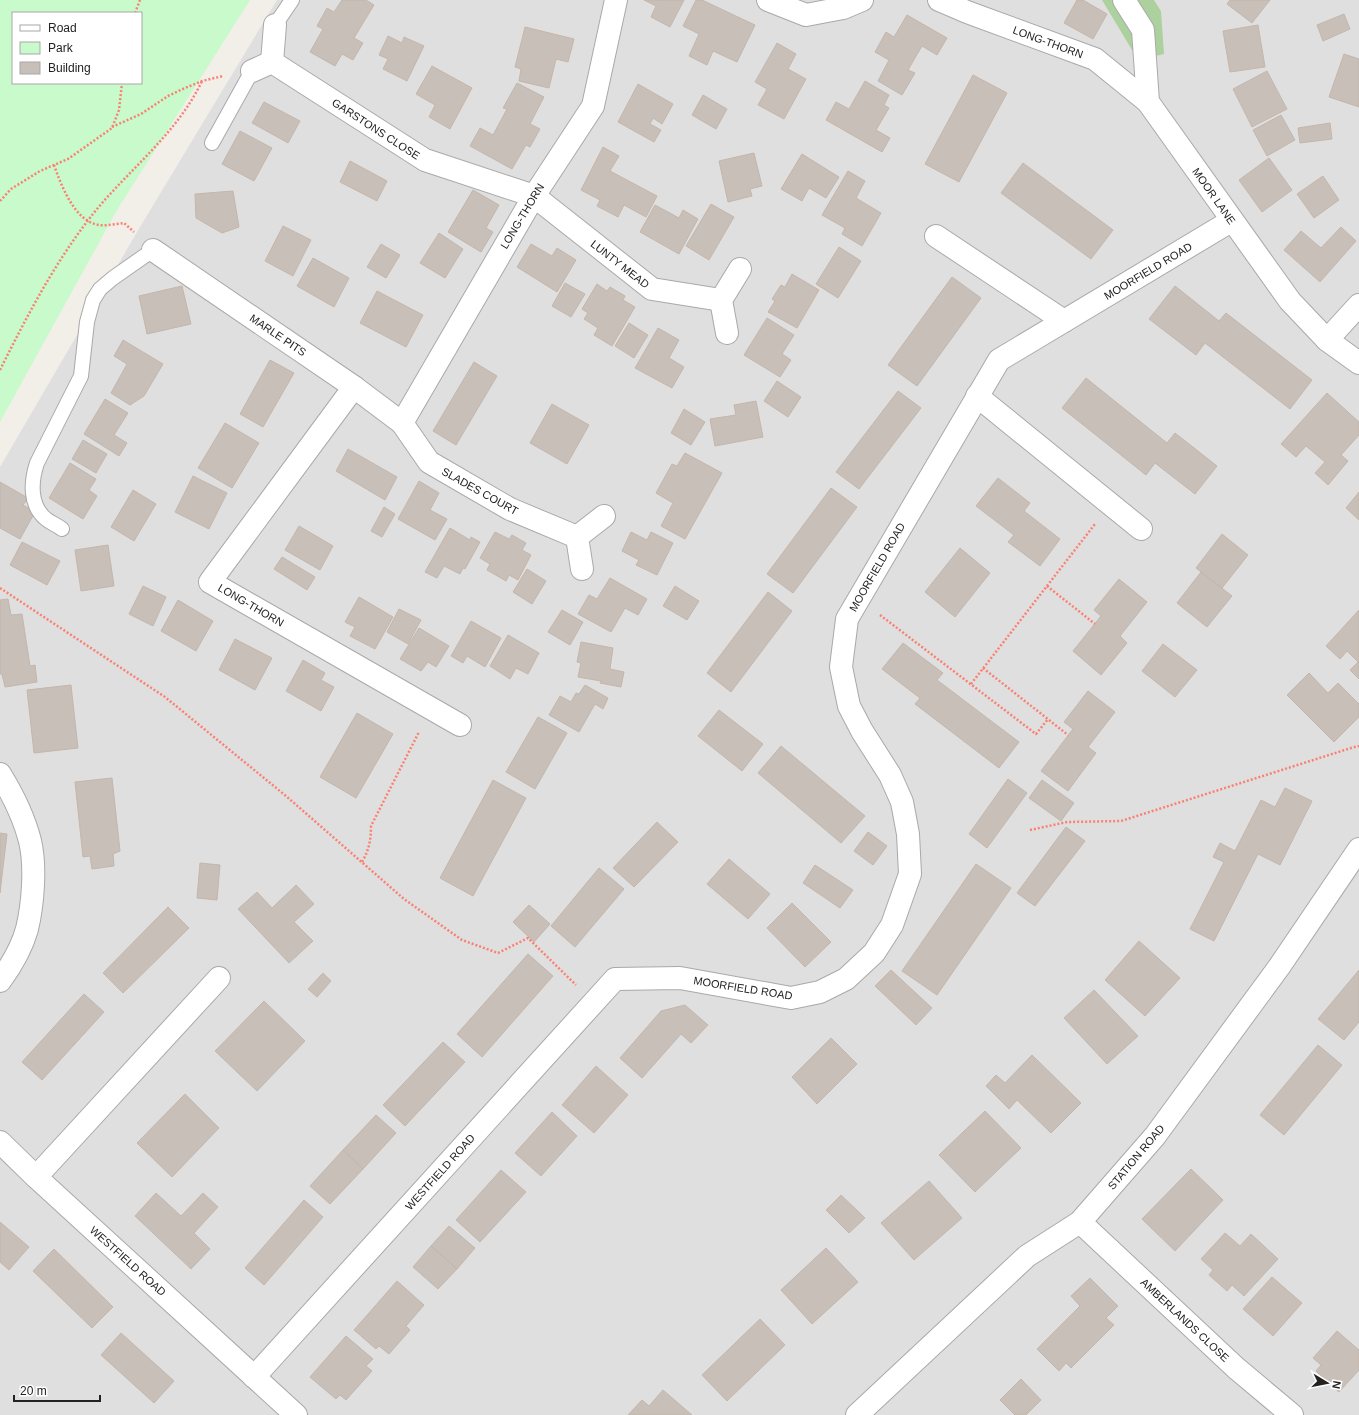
<svg xmlns="http://www.w3.org/2000/svg" width="1359" height="1415" font-family="Arial,sans-serif">
<rect width="100%" height="100%" fill="#f2efe9"/>
<path fill="#e0dfdf" d="M277,0H1102L1111,13L1161,11L1154,0H1359V1415H0V467L140,227Z"/>
<path fill="#add19e" d="M1102,0H1154L1161,11L1164,54L1138,60Z"/>
<path fill="#c8facc" fill-rule="evenodd" d="M0,0H250L117,210L0,422ZM13,13H141V83H13Z"/>
<g fill="#c7bfb8" stroke="#c4b6ab">
<path d="M342,0H366L374,5L354,38L363,43L353,60L342,54L335,66L310,52L323,29L317,26L327,8L334,12Z"/>
<path d="M644,0H684L670,27L651,17L656,6Z"/>
<path d="M696,0H702L755,25L737,62L713,51L707,65L689,56L699,34L683,26Z"/>
<path d="M1077,0H1083L1107,14L1093,39L1064,23Z"/>
<path d="M1230,0H1270L1252,23L1227,4Z"/>
<path d="M1344,14L1350,29L1323,41L1317,25Z"/>
<path d="M907,15L947,38L937,55L922,46L908,70L915,73L902,95L878,81L889,60L875,52L886,32L894,37Z"/>
<path d="M1258,25L1265,67L1230,72L1223,31Z"/>
<path d="M525,27L574,39L568,62L556,59L549,88L519,81L521,69L515,67Z"/>
<path d="M388,36L402,43L404,37L424,46L407,81L383,69L388,59L379,55Z"/>
<path d="M777,43L796,54L788,69L806,79L784,119L758,105L767,89L755,82Z"/>
<path d="M1344,54L1359,59V107L1329,97Z"/>
<path d="M432,66L472,88L450,129L429,117L435,105L416,94Z"/>
<path d="M1267,71L1287,109L1252,127L1233,89Z"/>
<path d="M973,75L1007,93L959,182L925,164Z"/>
<path d="M865,81L889,95L884,105L889,108L876,130L890,138L882,152L826,120L836,102L849,109Z"/>
<path d="M517,83L544,97L530,124L540,129L530,147L526,145L512,169L470,146L480,128L493,135L507,109L503,108Z"/>
<path d="M638,84L673,104L662,124L653,118L650,124L661,130L654,142L618,122Z"/>
<path d="M703,95L727,109L716,129L692,115Z"/>
<path d="M264,102L300,121L288,143L252,123Z"/>
<path d="M1281,115L1295,140L1267,156L1253,130Z"/>
<path d="M1330,123L1332,139L1300,143L1298,128Z"/>
<path d="M240,131L272,148L254,181L222,164Z"/>
<path d="M603,147L619,156L610,171L657,196L646,217L624,205L618,217L597,206L600,200L581,190Z"/>
<path d="M754,153L762,186L750,189L752,196L728,202L719,161Z"/>
<path d="M802,154L839,177L826,198L809,188L802,201L781,189Z"/>
<path d="M1269,158L1292,190L1262,212L1239,180Z"/>
<path d="M350,161L387,181L377,201L340,182Z"/>
<path d="M1023,163L1113,230L1091,259L1001,193Z"/>
<path d="M848,171L865,181L856,198L881,213L862,246L842,234L845,228L822,215Z"/>
<path d="M1323,176L1339,200L1314,218L1297,194Z"/>
<path d="M473,190L499,205L486,228L493,232L481,252L448,232Z"/>
<path d="M233,191L239,227L222,233L196,218L195,194Z"/>
<path d="M711,204L734,217L709,260L686,246Z"/>
<path d="M655,205L679,218L683,210L698,219L679,254L640,232Z"/>
<path d="M283,226L311,240L293,276L265,261Z"/>
<path d="M1341,227L1356,241L1320,282L1284,250L1301,231L1321,248Z"/>
<path d="M439,233L463,249L445,278L420,263Z"/>
<path d="M381,244L400,255L386,278L367,267Z"/>
<path d="M531,244L552,256L557,248L576,260L557,292L517,267Z"/>
<path d="M839,247L861,261L838,298L816,284Z"/>
<path d="M313,258L349,278L334,307L297,286Z"/>
<path d="M792,274L819,290L797,328L768,312L775,301L772,299L781,285L785,287Z"/>
<path d="M952,277L981,298L917,386L888,365Z"/>
<path d="M565,283L585,294L571,317L552,306Z"/>
<path d="M597,284L607,291L610,287L625,296L623,300L635,307L612,346L594,335L598,328L584,319L588,313L582,309Z"/>
<path d="M182,286L191,324L147,334L139,296Z"/>
<path d="M1175,286L1219,321L1226,313L1312,380L1290,409L1205,343L1196,355L1149,319Z"/>
<path d="M377,291L423,315L406,347L360,323Z"/>
<path d="M767,318L794,335L782,354L791,360L780,377L744,355Z"/>
<path d="M629,323L648,335L634,358L615,346Z"/>
<path d="M658,328L679,340L669,358L684,367L672,388L635,368Z"/>
<path d="M123,340L163,364L144,396L130,405L111,393L127,364L114,356Z"/>
<path d="M270,360L294,373L263,427L240,414Z"/>
<path d="M474,362L497,376L456,445L433,431Z"/>
<path d="M1086,378L1167,443L1175,433L1217,466L1195,494L1155,463L1146,475L1062,408Z"/>
<path d="M777,381L801,397L788,417L764,401Z"/>
<path d="M898,391L921,408L859,489L836,472Z"/>
<path d="M1327,393L1359,422V435L1341,455L1348,461L1328,485L1315,473L1325,462L1306,446L1296,457L1281,444Z"/>
<path d="M105,399L128,413L114,435L127,443L119,456L84,434Z"/>
<path d="M756,401L763,437L715,446L710,419L736,415L734,405Z"/>
<path d="M552,404L589,425L567,464L530,443Z"/>
<path d="M684,409L705,422L691,445L671,433Z"/>
<path d="M225,423L259,443L232,488L198,468Z"/>
<path d="M83,440L107,454L96,473L72,459Z"/>
<path d="M348,449L397,477L385,500L336,471Z"/>
<path d="M685,453L722,473L685,539L661,526L673,503L656,493L672,464L677,466Z"/>
<path d="M70,463L96,479L89,490L97,496L83,519L49,498Z"/>
<path d="M193,476L227,493L209,529L175,512Z"/>
<path d="M998,478L1030,503L1024,511L1060,539L1040,566L1008,542L1014,535L976,506Z"/>
<path d="M419,481L439,493L430,510L447,519L435,540L398,519Z"/>
<path d="M0,482L28,498L23,505L35,512L20,539L0,528Z"/>
<path d="M831,488L857,507L793,593L767,574Z"/>
<path d="M133,490L156,504L134,541L111,527Z"/>
<path d="M1359,492V520L1346,508Z"/>
<path d="M384,507L395,514L382,537L371,531Z"/>
<path d="M299,526L333,546L320,570L285,550Z"/>
<path d="M450,528L470,540L471,537L480,542L465,569L463,568L460,574L444,566L437,578L425,572Z"/>
<path d="M495,532L509,539L512,535L526,543L522,550L531,555L518,580L509,575L506,581L487,570L490,564L480,558Z"/>
<path d="M631,532L647,540L651,532L673,543L657,575L636,565L639,560L622,551Z"/>
<path d="M1222,534L1248,555L1222,588L1196,568Z"/>
<path d="M22,542L60,561L47,585L10,565Z"/>
<path d="M108,545L114,586L81,591L75,550Z"/>
<path d="M960,548L990,573L955,617L925,592Z"/>
<path d="M282,557L315,577L307,590L274,569Z"/>
<path d="M527,569L546,581L532,604L513,592Z"/>
<path d="M1201,572L1232,596L1207,627L1177,603Z"/>
<path d="M610,578L647,599L638,615L625,608L611,632L578,614L589,595L597,599Z"/>
<path d="M1119,579L1147,602L1120,636L1127,643L1101,675L1073,651L1101,616L1094,610Z"/>
<path d="M143,586L166,597L153,626L129,614Z"/>
<path d="M675,586L699,601L687,620L663,606Z"/>
<path d="M768,592L792,611L731,692L707,673Z"/>
<path d="M359,597L393,617L375,649L350,636L355,627L345,622Z"/>
<path d="M8,599L11,615L22,614L30,666L35,665L37,682L5,687L2,674H0V600Z"/>
<path d="M178,600L213,621L196,651L161,631Z"/>
<path d="M399,609L421,620L408,644L387,632Z"/>
<path d="M562,610L583,622L570,645L548,632Z"/>
<path d="M1359,610V679L1350,670L1358,662L1347,651L1340,659L1326,646Z"/>
<path d="M471,621L501,638L485,667L467,656L463,663L451,656Z"/>
<path d="M419,628L449,646L436,667L428,662L421,671L400,659Z"/>
<path d="M508,635L539,653L528,674L516,668L510,679L490,666Z"/>
<path d="M235,639L272,658L255,690L219,670Z"/>
<path d="M581,642L613,648L610,669L624,672L621,687L600,683L601,681L578,677L581,663L577,662Z"/>
<path d="M903,643L943,673L937,680L1019,742L999,768L915,704L920,698L882,669Z"/>
<path d="M1163,644L1197,670L1175,697L1142,671Z"/>
<path d="M303,660L325,673L321,680L334,687L321,711L286,691Z"/>
<path d="M1309,673L1328,693L1338,683L1359,704V717L1334,742L1287,695Z"/>
<path d="M71,685L78,748L34,753L27,690Z"/>
<path d="M585,685L608,698L603,709L595,704L579,732L549,715L560,696L571,702L576,693L579,694Z"/>
<path d="M1088,691L1115,712L1088,747L1096,753L1068,791L1041,771L1073,729L1064,722Z"/>
<path d="M719,710L763,744L742,771L698,736Z"/>
<path d="M357,713L393,734L356,798L320,777Z"/>
<path d="M538,717L567,733L535,789L506,772Z"/>
<path d="M781,746L865,816L841,843L758,773Z"/>
<path d="M112,778L120,851L113,854L114,866L92,869L90,856L83,857L75,782Z"/>
<path d="M1008,779L1027,793L987,848L969,834Z"/>
<path d="M493,780L526,798L473,896L440,878Z"/>
<path d="M1042,780L1074,803L1061,821L1029,798Z"/>
<path d="M1285,788L1312,801L1280,865L1258,854L1214,941L1190,929L1224,862L1213,857L1220,843L1235,851L1261,800L1275,807Z"/>
<path d="M657,822L678,842L634,887L613,868Z"/>
<path d="M1066,827L1085,841L1035,906L1017,893Z"/>
<path d="M868,832L887,846L873,865L854,851Z"/>
<path d="M0,833L7,834L0,893Z"/>
<path d="M729,859L770,894L748,919L707,884Z"/>
<path d="M200,863L220,865L217,900L197,898Z"/>
<path d="M976,864L1011,888L937,995L902,971Z"/>
<path d="M815,865L853,890L840,908L803,883Z"/>
<path d="M599,868L624,889L575,947L551,926Z"/>
<path d="M296,885L314,904L294,922L313,941L289,963L238,909L257,892L272,908Z"/>
<path d="M792,903L831,942L805,967L767,928Z"/>
<path d="M529,905L550,924L534,942L513,922Z"/>
<path d="M168,907L189,928L123,993L103,973Z"/>
<path d="M1139,941L1180,978L1145,1016L1105,980Z"/>
<path d="M528,954L553,976L482,1057L457,1034Z"/>
<path d="M891,970L932,1008L916,1025L875,986Z"/>
<path d="M1359,970V1022L1344,1040L1318,1019Z"/>
<path d="M323,973L331,981L317,997L308,989Z"/>
<path d="M1094,990L1138,1036L1107,1064L1064,1018Z"/>
<path d="M84,994L104,1012L42,1080L22,1062Z"/>
<path d="M264,1001L305,1041L257,1091L215,1051Z"/>
<path d="M685,1005L708,1025L691,1043L681,1034L642,1078L620,1058L661,1011Z"/>
<path d="M831,1038L857,1064L817,1104L792,1077Z"/>
<path d="M443,1042L465,1062L405,1126L383,1105Z"/>
<path d="M1318,1045L1342,1065L1284,1135L1260,1115Z"/>
<path d="M1032,1055L1081,1103L1051,1133L1017,1100L1009,1109L986,1086L996,1075L1005,1083Z"/>
<path d="M596,1066L628,1095L594,1133L562,1105Z"/>
<path d="M185,1094L219,1128L172,1177L137,1143Z"/>
<path d="M985,1111L1021,1148L975,1192L939,1155Z"/>
<path d="M552,1112L577,1136L541,1176L515,1153Z"/>
<path d="M376,1115L396,1133L363,1169L343,1150Z"/>
<path d="M343,1150L363,1169L330,1204L310,1186Z"/>
<path d="M1191,1169L1223,1200L1175,1251L1142,1219Z"/>
<path d="M501,1170L526,1192L480,1242L456,1220Z"/>
<path d="M929,1181L962,1218L914,1260L881,1223Z"/>
<path d="M156,1193L181,1216L203,1193L218,1207L194,1233L210,1249L191,1269L135,1216Z"/>
<path d="M841,1195L865,1218L849,1233L826,1210Z"/>
<path d="M304,1200L323,1217L264,1285L245,1268Z"/>
<path d="M0,1222L29,1247L9,1270L0,1262Z"/>
<path d="M449,1226L475,1248L457,1269L431,1246Z"/>
<path d="M1225,1233L1240,1246L1251,1234L1278,1259L1244,1296L1232,1285L1227,1291L1209,1275L1213,1270L1201,1259Z"/>
<path d="M431,1246L457,1269L438,1289L413,1267Z"/>
<path d="M826,1248L858,1282L812,1324L781,1290Z"/>
<path d="M54,1249L113,1307L92,1328L33,1271Z"/>
<path d="M1272,1277L1302,1303L1273,1336L1243,1309Z"/>
<path d="M1090,1278L1118,1306L1106,1318L1114,1325L1071,1368L1066,1363L1059,1371L1037,1349L1080,1306L1071,1296Z"/>
<path d="M397,1281L424,1305L406,1326L410,1330L389,1354L379,1346L376,1349L354,1330Z"/>
<path d="M760,1319L785,1345L727,1401L702,1375Z"/>
<path d="M1337,1331L1359,1350V1370L1339,1392L1316,1371L1321,1365L1313,1358Z"/>
<path d="M121,1333L174,1381L154,1403L101,1355Z"/>
<path d="M346,1336L373,1359L366,1366L372,1371L346,1400L340,1395L336,1399L310,1377Z"/>
<path d="M1021,1379L1041,1400L1026,1415H1015L1000,1400Z"/>
<path d="M663,1390L692,1415H628L642,1400L649,1406Z"/>
</g>
<g fill="none" stroke-linecap="round" stroke-linejoin="round">
<defs>
<g id="service">
<path d="M275,25L292,0"/>
<path d="M212,143L252,71"/>
<path d="M62,529C57,525 51,523 46,519C29,505 31,481 37,463L81,376L87,322L93,300L100,289L113,278L153,250"/>
</g>
<g id="minor">
<path d="M768,0L806,15L843,8L862,0"/>
<path d="M939,0L967,12L1095,59L1148,102"/>
<path d="M1124,0L1143,30L1148,102L1290,301L1327,340L1359,363"/>
<path d="M272,62L275,25"/>
<path d="M252,71L272,62L425,160L534,196L652,289L721,300"/>
<path d="M936,236L1064,321"/>
<path d="M153,250L354,387L402,423L429,462L510,509L577,537"/>
<path d="M727,333L721,300L740,269"/>
<path d="M1327,340L1359,305"/>
<path d="M354,387L210,582L460,725"/>
<path d="M977,396L1141,529"/>
<path d="M402,423L534,196L593,106L616,0"/>
<path d="M582,569L577,537L604,516"/>
<path d="M0,774C13,795 24,817 30,841C36,866 33,904 27,929C22,947 11,966 0,981"/>
<path d="M0,1142L36,1177L296,1415"/>
<path d="M36,1177L219,978"/>
<path d="M1080,1222L1236,1368L1292,1415"/>
<path d="M254,1377L615,979L680,978L791,998L820,992L846,979L874,953L892,925L910,874L908,834L902,802L890,775L862,731L849,706L841,667L847,619L999,360L1231,221"/>
</g>
<path id="tertiary" d="M857,1415L1027,1256L1080,1222L1155,1136L1279,967L1359,849"/>
</defs>
<use href="#service" stroke="#a9a9a9" stroke-width="16"/>
<use href="#minor" stroke="#a9a9a9" stroke-width="24"/>
<use href="#tertiary" stroke="#a9a9a9" stroke-width="24"/>
<g stroke="#fa8072" stroke-width="2.5" stroke-dasharray="2 2" stroke-linecap="butt">
<path d="M135,13L140,0"/>
<path d="M112,127L141,114L168,96L185,88L202,81L223,76"/>
<path d="M54,165C61,185 75,222 99,225C107,226 116,224 124,223L134,232"/>
<path d="M0,201L11,189L40,171L68,159L112,128L119,110L122,83"/>
<path d="M0,370C28,314 57,258 97,209C132,167 178,132 202,81"/>
<path d="M1047,586L1095,624"/>
<path d="M0,588L165,697L286,796L404,899L462,940L498,953L528,938L576,985"/>
<path d="M880,615L1036,734L1048,719"/>
<path d="M983,668L1068,735"/>
<path d="M971,684L1095,524"/>
<path d="M1030,830L1067,822L1121,821L1351,748L1359,746"/>
<path d="M362,862C369,850 371,840 371,826L419,732"/>
</g>
<use href="#service" stroke="#fff" stroke-width="14"/>
<use href="#minor" stroke="#fff" stroke-width="22"/>
<use href="#tertiary" stroke="#fff" stroke-width="22"/>
</g>
<g text-anchor="middle" stroke-width="3" stroke-linejoin="round" paint-order="stroke">
<g font-size="11" fill="#222" stroke="#fff">
<text transform="translate(1048 42) rotate(20)" y="4">LONG-THORN</text>
<text transform="translate(376 129) rotate(33)" y="4">GARSTONS CLOSE</text>
<text transform="translate(1214 196) rotate(55)" y="4">MOOR LANE</text>
<text transform="translate(522 216) rotate(-59)" y="4">LONG-THORN</text>
<text transform="translate(620 264) rotate(38)" y="4">LUNTY MEAD</text>
<text transform="translate(1148 271) rotate(-31)" y="4">MOORFIELD ROAD</text>
<text transform="translate(278 335) rotate(34)" y="4">MARLE PITS</text>
<text transform="translate(480 491) rotate(29)" y="4">SLADES COURT</text>
<text transform="translate(877 567) rotate(-60)" y="4">MOORFIELD ROAD</text>
<text transform="translate(251 605) rotate(30)" y="4">LONG-THORN</text>
<text transform="translate(743 988) rotate(9)" y="4">MOORFIELD ROAD</text>
<text transform="translate(1136 1157) rotate(-50)" y="4">STATION ROAD</text>
<text transform="translate(440 1172) rotate(-48)" y="4">WESTFIELD ROAD</text>
<text transform="translate(128 1261) rotate(42)" y="4">WESTFIELD ROAD</text>
<text transform="translate(1185 1320) rotate(43)" y="4">AMBERLANDS CLOSE</text>
</g>
</g>
<rect x="12" y="12" width="130" height="72" fill="#ffffff" stroke="#a7a7a7"/>
<rect x="20" y="25" width="20" height="6" fill="#ffffff" stroke="#a7a7a7"/>
<text x="48" y="32" font-size="12" fill="#222222">Road</text>
<rect x="20" y="42" width="20" height="12" fill="#c8facc" stroke="#a7a7a7"/>
<text x="48" y="52" font-size="12" fill="#222222">Park</text>
<rect x="20" y="62" width="20" height="12" fill="#c7bfb8" stroke="#a7a7a7"/>
<text x="48" y="72" font-size="12" fill="#222222">Building</text>
<g transform="translate(1327 1383) rotate(100)" stroke="#ffffff" stroke-width="3" paint-order="stroke">
<path d="M0-3L7 15L0 10L-7 15Z" fill="#222222"/>
<text y="-6" font-size="11" font-weight="bold" text-anchor="middle" fill="#222222">N</text>
</g>
<path d="M14 1395v6h86v-6" fill="none" stroke="#222222" stroke-width="2"/>
<text x="20" y="1395" font-size="12" fill="#222222" stroke="#ffffff" stroke-width="3" paint-order="stroke">20 m</text>
</svg>
